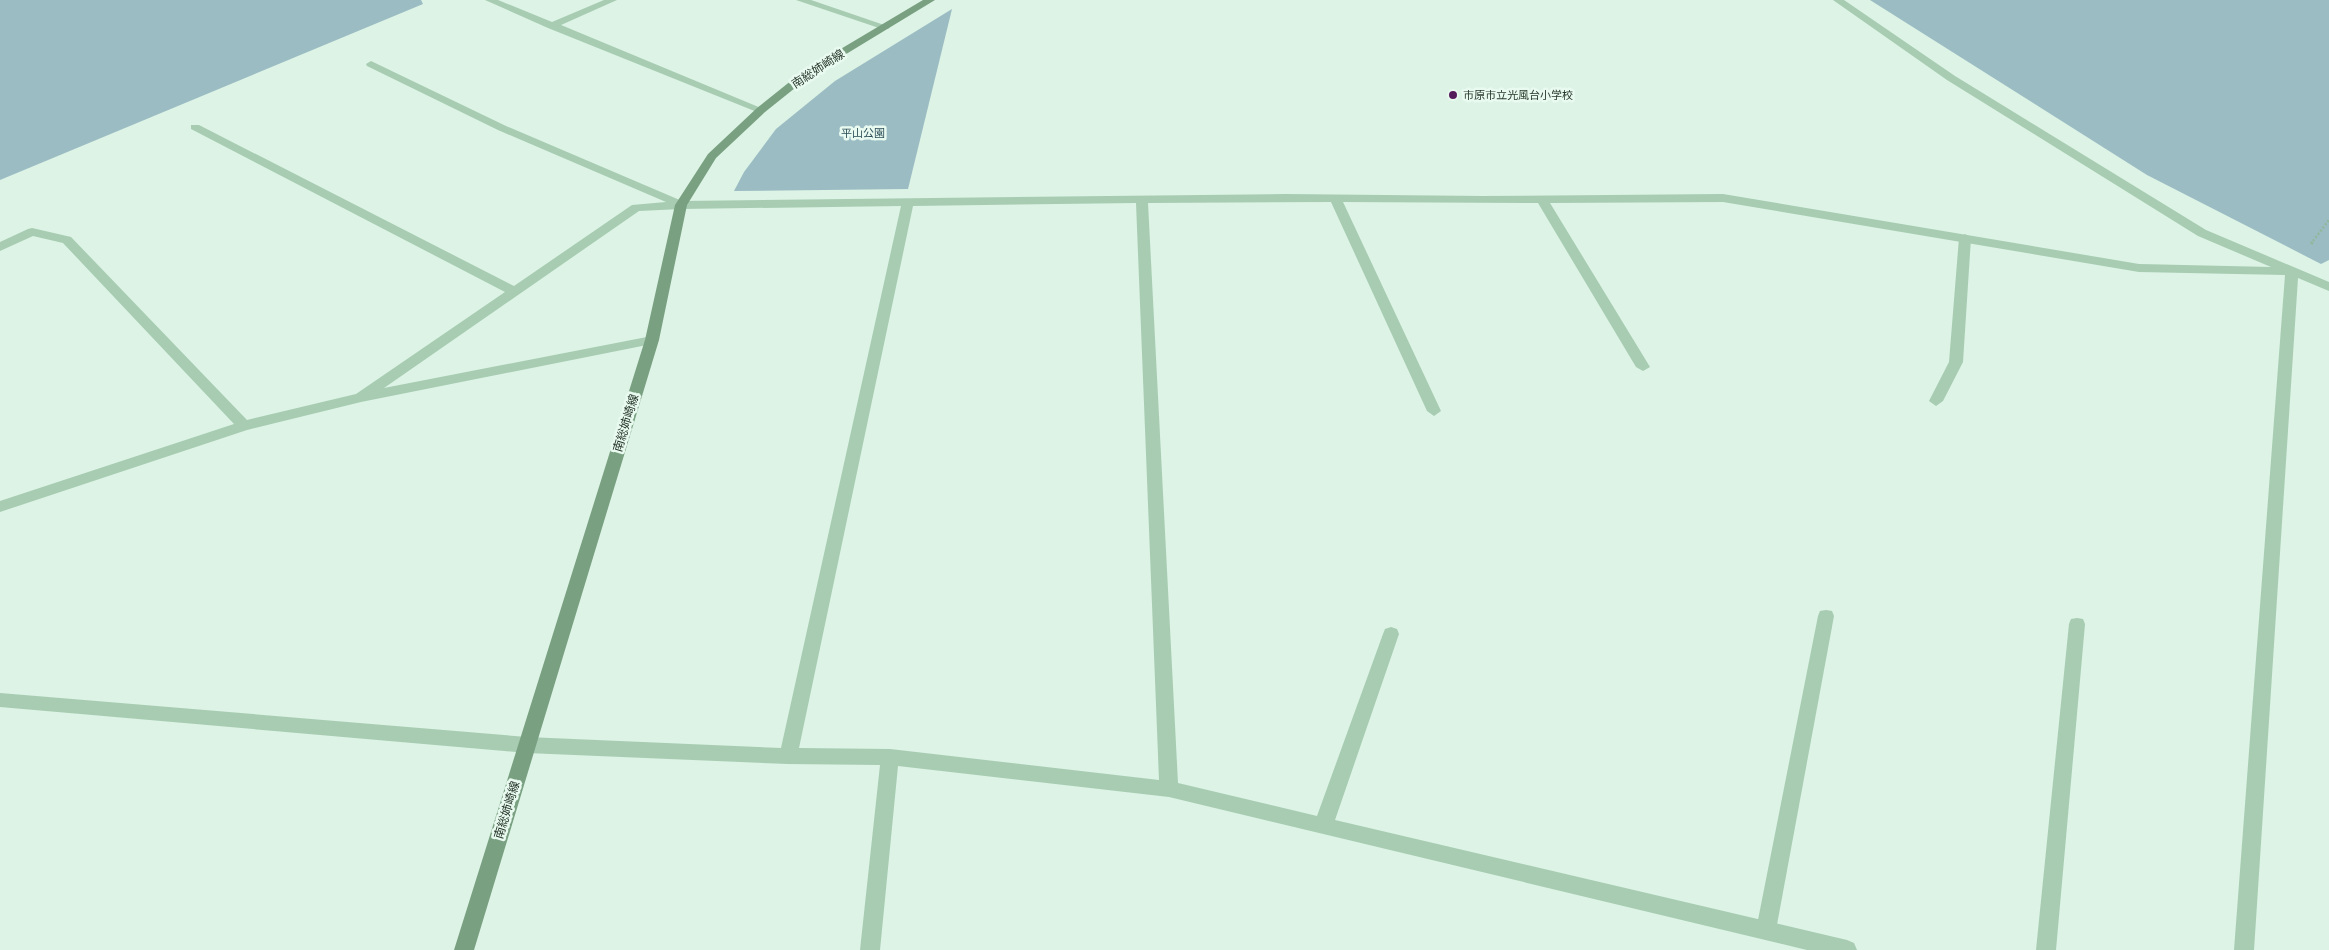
<svg xmlns="http://www.w3.org/2000/svg" width="2329" height="950" font-family="Overpass,'Noto Sans JP',sans-serif">
<rect width="100%" height="100%" fill="#dcf3e5"/>
<g fill="#9bbcc3">
<path d="M0,0H421L423,4L0,180Z"/>
<path d="M1870,0H2329V260L2321,264L2147,175Z"/>
<path d="M952,9L908,189L734,191L744,172L776,129L835,81Z"/>
</g>
<g fill="none" stroke-linecap="round" stroke-linejoin="round">
<path stroke="#91b89c" stroke-width="2.5" stroke-dasharray="2 2" stroke-linecap="butt" d="M2313,241L2329,220"/>
<path stroke="#91b89c" stroke-width="3" stroke-dasharray="2.5 2.5" stroke-linecap="butt" d="M2311,244L2314,240"/>
<g fill="#a7ccb2" fill-rule="evenodd">
<path d="M1965,234L1971,238L1963,362L1943,401L1936,406L1929,401L1949,362L1959,238Z"/>
<path d="M1826,610L1832,611L1834,616L1776,930L1773,937L1766,939L1759,937L1756,930L1818,616L1820,611Z"/>
</g>
<g fill="#a7ccb2" fill-rule="evenodd">
<path d="M485,0H498L552,22L604,0H617L561,25L766,110L765,112H757L548,28Z"/>
<path d="M796,0H811L890,27L888,29H882Z"/>
<path d="M1833,0H1844L1955,76L2206,230L2329,282V291L2298,278L2254,950H2234L2285,275L2139,272L1723,202L1550,203L1650,367L1643,371L1636,367L1538,203L1343,202L1441,411L1434,416L1427,411L1331,202L1148,203L1178,783L1317,816L1383,634L1385,629L1391,627L1397,629L1399,634L1335,820L1847,940L1854,943L1857,950H1807L1169,797L898,766L880,950H860L880,765L788,764L527,753L0,707V693L527,737L781,748L901,206L681,209L639,211L384,388L652,336L659,340L657,343L361,402L247,430L0,512V501L234,424L63,243L33,236L0,251V242L28,229L32,228L71,237L247,420L356,394L505,292L191,129V125H199L514,286L632,205L666,202L498,130L367,66L366,64L371,61L506,126L682,201L1285,194L1482,196L1723,194L2139,264L2271,267L2198,236L1947,80ZM1136,203L1159,780L890,749L799,748L913,206Z"/>
<path d="M2077,618L2083,619L2085,624L2056,950H2036L2069,624L2071,619Z"/>
</g>
<path fill="#79a081" fill-rule="evenodd" d="M923,0H935L810,76L765,112L716,158L687,205L659,340L474,950H454L645,340L675,205L708,154L757,108L802,72Z"/>
</g>
<circle fill="#551c5b" stroke="#e9faf0" stroke-width="2" cx="1453" cy="95" r="5"/>
<g text-anchor="middle" stroke-width="5" stroke-linejoin="round" paint-order="stroke">
<g font-size="11" fill="#28382b" stroke="#e9faf0" text-anchor="start">
<text x="1463" y="99">市原市立光風台小学校</text>
</g>
<g font-size="11" fill="#2b4e57" stroke="#e9faf0">
<text x="863" y="137">平山公園</text>
</g>
<g font-size="12" fill="#28382b" stroke="#e9faf0">
<text transform="translate(818 69) rotate(-33)" y="4">南総姉崎線</text>
<text transform="translate(626 423) rotate(-73)" y="4">南総姉崎線</text>
<text transform="translate(507 810) rotate(-73)" y="4">南総姉崎線</text>
</g>
</g>
</svg>
